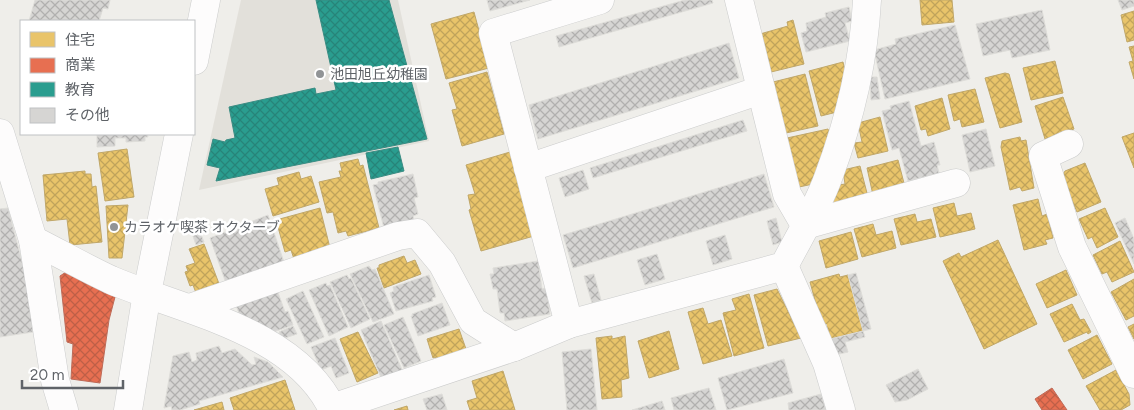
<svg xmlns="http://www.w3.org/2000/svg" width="1134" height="410" font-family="Figtree,'Noto Sans JP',sans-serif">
<defs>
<pattern id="homes-cross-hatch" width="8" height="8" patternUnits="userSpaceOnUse" patternTransform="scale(1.25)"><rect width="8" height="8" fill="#e9c46a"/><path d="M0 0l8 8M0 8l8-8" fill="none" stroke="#c0a35b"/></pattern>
<pattern id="shops-cross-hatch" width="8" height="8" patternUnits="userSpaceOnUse" patternTransform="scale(1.25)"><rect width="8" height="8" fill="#e76f51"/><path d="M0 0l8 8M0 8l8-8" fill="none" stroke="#be5f47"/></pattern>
<pattern id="schools-cross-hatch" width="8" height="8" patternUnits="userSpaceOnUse" patternTransform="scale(1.25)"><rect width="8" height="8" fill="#2a9d8f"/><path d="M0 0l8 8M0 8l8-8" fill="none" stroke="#278479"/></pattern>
<pattern id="building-cross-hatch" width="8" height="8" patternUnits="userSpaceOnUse" patternTransform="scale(1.25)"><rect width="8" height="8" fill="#d6d5d3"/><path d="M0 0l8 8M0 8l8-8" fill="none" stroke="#b1b0af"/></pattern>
</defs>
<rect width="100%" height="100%" fill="#efeeea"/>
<path fill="#e2e0da" d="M241,0H398L429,141L199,190Z"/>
<g fill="url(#homes-cross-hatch)" stroke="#c0a769">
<path d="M920,0H952L954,22L922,25Z"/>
<path d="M1134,11V40L1127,42L1121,15Z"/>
<path d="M474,12L489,68L446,79L431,24Z"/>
<path d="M793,20L804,64L771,72L760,34L788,26L787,22Z"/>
<path d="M1134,46V79L1129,62L1133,61L1129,47Z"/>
<path d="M1055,61L1063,93L1031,100L1023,68Z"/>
<path d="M843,62L847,79L842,81L845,91L839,92L841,101L836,103L837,112L821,116L809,71Z"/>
<path d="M487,72L504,134L462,146L452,110L457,109L449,83Z"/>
<path d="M1005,73L1009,74L1022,122L1000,128L985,78Z"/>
<path d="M805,74L818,126L786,133L773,82Z"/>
<path d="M975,89L984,122L962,127L960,119L954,121L948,95Z"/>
<path d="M1063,97L1074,129L1045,139L1035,106Z"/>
<path d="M942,98L950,129L928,136L926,129L921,130L915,106Z"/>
<path d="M880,117L888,151L858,158L854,143L862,142L858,123Z"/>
<path d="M828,129L830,136L813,184L799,187L787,138Z"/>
<path d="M1134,133V168L1122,137Z"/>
<path d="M1020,137L1021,141L1026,140L1034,188L1022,191L1020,187L1010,190L1001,147L1002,141Z"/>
<path d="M127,149L134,197L105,201L98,153Z"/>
<path d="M510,152L534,236L481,251L469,210L471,209L468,195L475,194L466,165Z"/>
<path d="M358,159L360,166L363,165L379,228L348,236L346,231L338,233L333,212L327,213L319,182L341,177L339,171H342L340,163Z"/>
<path d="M898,160L905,187L873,195L867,168Z"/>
<path d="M1085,163L1101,202L1077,212L1062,176L1065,171Z"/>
<path d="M860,166L868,197L836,206L832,203L839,185L845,184L843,170Z"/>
<path d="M85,171V174H91L92,187L96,186L102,242L70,245L67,219L47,221L43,175Z"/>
<path d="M299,172L301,179L311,176L319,202L273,216L265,189L279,185L277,178Z"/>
<path d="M1038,199L1042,216L1047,214L1053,238L1045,240L1047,244L1024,250L1013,205Z"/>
<path d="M954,203L957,216L971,213L975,229L940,237L933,208Z"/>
<path d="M128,205L122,258H109L106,206Z"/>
<path d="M320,208L330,248L294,259L291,250L285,252L276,220Z"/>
<path d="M1105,208L1118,237L1097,248L1092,237L1088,239L1079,219Z"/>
<path d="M915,214L917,222L931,219L936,237L901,245L894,219Z"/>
<path d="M873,224L876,235L892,231L896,248L862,257L854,229Z"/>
<path d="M851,232L858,259L826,268L819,241Z"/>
<path d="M998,240L1037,324L984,349L943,261L959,253L961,257Z"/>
<path d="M1120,241L1134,272L1112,282L1107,272L1102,274L1093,255Z"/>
<path d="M204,244L221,289L198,298L193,285L190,286L185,272L188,271L186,266L195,263L189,249Z"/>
<path d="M404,256L407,263L415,260L421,274L384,288L377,268H379V265Z"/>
<path d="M1066,270L1077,295L1047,308L1036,284Z"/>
<path d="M839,274L840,277L848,275L863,331L830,339L826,324L822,326L810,282Z"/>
<path d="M1134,279V316L1126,320L1111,292Z"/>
<path d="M777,289L801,338L768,346L754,295Z"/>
<path d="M749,294L764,348L734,356L723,313L736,310L732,299Z"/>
<path d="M1072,304L1080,320L1084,319L1091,332L1088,334L1087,332L1064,342L1050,314Z"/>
<path d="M703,308L708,324L721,320L732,356L703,364L688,312Z"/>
<path d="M1134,324V339L1128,327Z"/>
<path d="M459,329L466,349L436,359L435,357L433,358L427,339Z"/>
<path d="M669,331L679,369L649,378L638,341Z"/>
<path d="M358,332L378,373L357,382L340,339Z"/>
<path d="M1097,335L1112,364L1083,379L1068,350Z"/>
<path d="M612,336V339L625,336L629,378L621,380L622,397L602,399L596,338Z"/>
<path d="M1116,370L1129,394L1130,405L1121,410H1100L1086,386Z"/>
<path d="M503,371L515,410H470L467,401L477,398L472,381Z"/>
<path d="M285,380L295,410H234L230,398Z"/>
<path d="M222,402L224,410H194Z"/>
<path d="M407,406L408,410H394Z"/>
</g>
<g fill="url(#shops-cross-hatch)" stroke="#be6b58">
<path d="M66,272L115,297L109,320L100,383L71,379L73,344L67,342L60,276Z"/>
<path d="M1052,388L1067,410H1042L1035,399Z"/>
</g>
<g fill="url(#schools-cross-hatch)" stroke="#3a8c83">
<path d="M316,0H389L427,139L216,181L220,168L207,165L213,139L225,142L226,140L235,138L229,107L315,88L316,94L336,90Z"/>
<path d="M398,147L404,171L371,179L366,153Z"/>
</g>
<g fill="url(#building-cross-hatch)" stroke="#deddd9">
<path d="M35,0H110L108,9L103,8L99,21H29Z"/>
<path d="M487,0H530L490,11Z"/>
<path d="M685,0H712L713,3L559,47L556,36Z"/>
<path d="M1118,0H1134V6L1122,10Z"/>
<path d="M849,7L852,21L845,23L850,41L806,52L801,33L807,31L806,23L826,17L825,13Z"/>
<path d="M1042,10L1050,50L1012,58L1010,50L983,56L976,24Z"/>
<path d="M955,25L970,79L885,99L874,50L896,44L895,39Z"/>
<path d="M729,43L739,78L538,139L529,105Z"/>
<path d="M870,77H877L880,99L871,100Z"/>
<path d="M909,101L921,146L934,142L940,165H937L939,173L908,181L899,148L892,150L882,111L891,109L890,106Z"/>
<path d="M743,120L747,131L593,178L590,168Z"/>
<path d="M986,129L995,166L970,172L962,135Z"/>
<path d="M97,134H147L148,137H145V141L126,142V138H115V146L97,147Z"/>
<path d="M583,170L589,189L565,197L559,178Z"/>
<path d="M413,174L418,197L414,198L418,214L413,216L415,226L385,232L373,185L378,184V182Z"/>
<path d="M764,174L774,207L573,268L563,235Z"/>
<path d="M8,208L27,281L33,332L0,337V209Z"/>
<path d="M268,215L285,265L227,286L210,238Z"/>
<path d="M776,218L782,242L773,245L767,221Z"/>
<path d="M1125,218L1134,239V264L1115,223Z"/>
<path d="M200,232L204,242L196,245L193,236Z"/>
<path d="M725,235L732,259L713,265L706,241Z"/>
<path d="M657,254L665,279L645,285L637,260Z"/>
<path d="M538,261L542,289L546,288L550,314L505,321L504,313H500L497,289H493L490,274H494L493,268Z"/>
<path d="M369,266L372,270L375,269L394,314L373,322L350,274Z"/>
<path d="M856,273L871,329L863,331L848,275Z"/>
<path d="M594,274L601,300L592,303L584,276Z"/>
<path d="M347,275L349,279L351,278L370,319L351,328L330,282Z"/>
<path d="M429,275L436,297L432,298L433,301L396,311L390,293L394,291L393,287Z"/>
<path d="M326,283L327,286L330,285L348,327L329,336L309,290Z"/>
<path d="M276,287L285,312L288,311L293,325L268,334L244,326L235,303Z"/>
<path d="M303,291L324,337L307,344L286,299Z"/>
<path d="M442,303L450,325L418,336L411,316H413L412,314Z"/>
<path d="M403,317L421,361L404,368L384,325Z"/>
<path d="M381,321L403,372L382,380L361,330Z"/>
<path d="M826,324L830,339L863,331L865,337L845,342L848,352L835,355L822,326Z"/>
<path d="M293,326L297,334L282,339L279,332Z"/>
<path d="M335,338L349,373L336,378L331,366L321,370L311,347Z"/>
<path d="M219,346L222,353L235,349L252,365L256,364L254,357L268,362L283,377L199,401L200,404L180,410H172L171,406L164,408L173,356L189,352L192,362L197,360L196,353Z"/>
<path d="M591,349L597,410H567L562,352Z"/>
<path d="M784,359L793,393L727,410L718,378Z"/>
<path d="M918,369L928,389L907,400L895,402L886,385Z"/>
<path d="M709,388L716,410H674L671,398Z"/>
<path d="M442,394L447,410H427L423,399Z"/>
<path d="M821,394L826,410H789L788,403Z"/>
<path d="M662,401L665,410H632Z"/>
</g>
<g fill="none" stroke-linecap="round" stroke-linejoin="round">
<defs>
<g id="minor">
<path d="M739,0L787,194L805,225L956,183"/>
<path d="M0,133L33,240L55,380L64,410"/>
<path d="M1069,144L1043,156L1072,247L1134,374"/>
<path d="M528,168L761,90"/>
<path d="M33,240C59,253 85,268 111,280C184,311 296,331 333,410"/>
<path d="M784,266L827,363L841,410"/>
<path d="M190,308L398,236L417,233L442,263L473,321L514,347"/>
<path d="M569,324L493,33L600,0"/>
<path d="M332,408L514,347L569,324L784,266C799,237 817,208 828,178C849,122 864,60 867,0"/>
</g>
<g id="tertiary">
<path d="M194,61L206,0"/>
<path d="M128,410L147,293L179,134"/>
</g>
</defs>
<use href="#minor" stroke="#cbcccc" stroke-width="29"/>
<use href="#tertiary" stroke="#cbcccc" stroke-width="29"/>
<use href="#minor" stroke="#fdfcfc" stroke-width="28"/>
<use href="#tertiary" stroke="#fdfcfc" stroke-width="28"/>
</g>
<g fill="#919496" stroke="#fff" stroke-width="2">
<circle cx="320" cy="74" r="5"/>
<circle cx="114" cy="227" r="5"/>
</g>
<g text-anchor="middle" stroke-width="5" stroke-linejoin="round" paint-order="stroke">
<g font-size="14" fill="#5f6368" stroke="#fff" text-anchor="start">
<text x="330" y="79">池田旭丘幼稚園</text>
<text x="124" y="232">カラオケ喫茶 オクターブ</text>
</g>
</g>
<rect x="20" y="20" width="175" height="115" fill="#ffffff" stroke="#bfc1c3"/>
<rect x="30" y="32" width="25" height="15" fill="#e9c46a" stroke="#bfc1c3"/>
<text x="65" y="45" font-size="15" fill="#5f6368">住宅</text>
<rect x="30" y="58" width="25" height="15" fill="#e76f51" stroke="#bfc1c3"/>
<text x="65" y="70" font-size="15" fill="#5f6368">商業</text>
<rect x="30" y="82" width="25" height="15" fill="#2a9d8f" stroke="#bfc1c3"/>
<text x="65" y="95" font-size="15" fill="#5f6368">教育</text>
<rect x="30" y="108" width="25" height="15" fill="#d6d5d3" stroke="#bfc1c3"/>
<text x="65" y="120" font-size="15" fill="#5f6368">その他</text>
<path d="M22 380v8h101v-8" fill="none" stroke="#5f6368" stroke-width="2.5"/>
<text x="30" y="380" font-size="15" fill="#5f6368" stroke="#ffffff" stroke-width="4" paint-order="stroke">20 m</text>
</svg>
